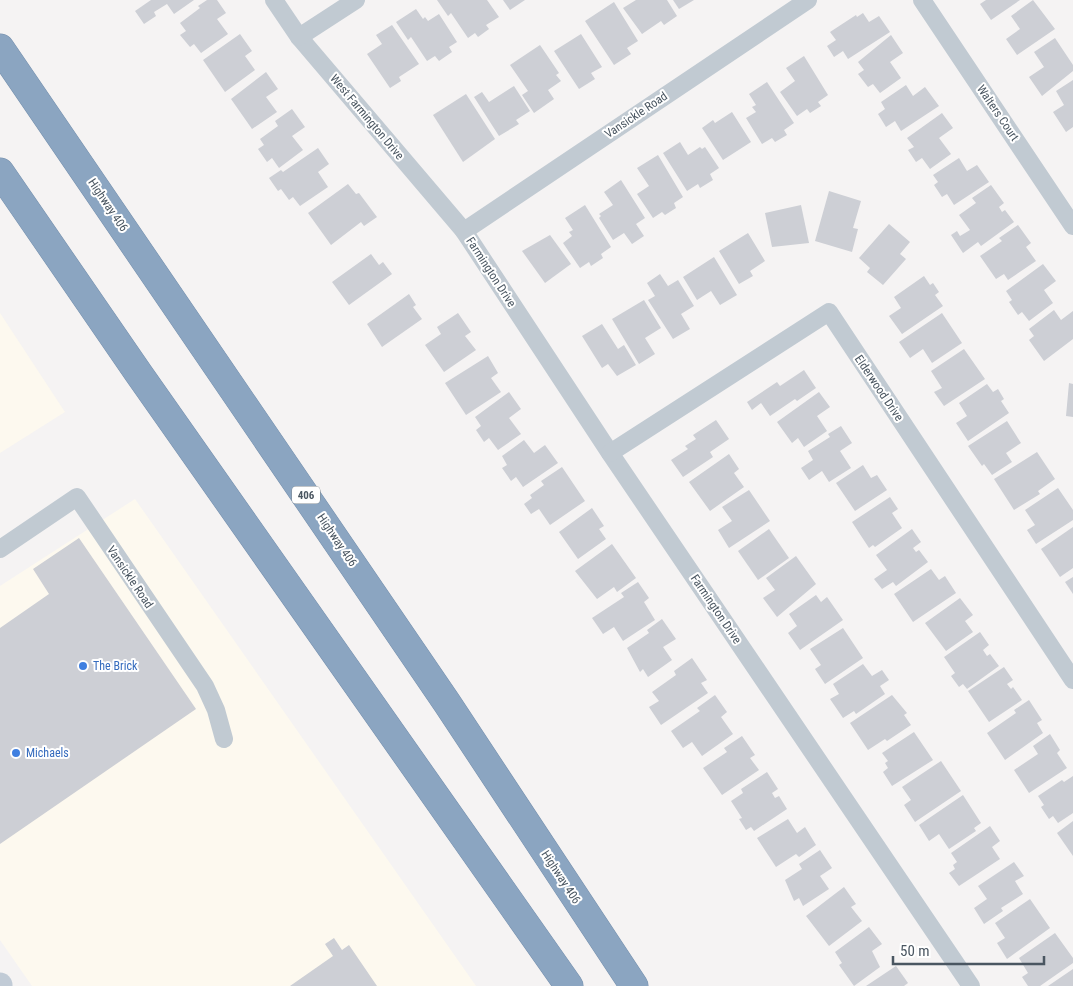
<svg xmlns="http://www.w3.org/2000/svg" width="1073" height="986" font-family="'Roboto Condensed',sans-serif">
<rect width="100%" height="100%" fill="#f5f3f3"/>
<g fill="#fdf9ef">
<path d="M0,313L65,412L0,453Z"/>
<path d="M135,499L476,986H32L0,940V586Z"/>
</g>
<g fill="#cdcfd5">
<path d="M151,0H194L174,14L167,4L154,12L156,16L144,24L135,11Z"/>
<path d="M207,0H217L226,13L217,19L228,34L201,53L194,44L190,47L180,35L186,31L180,23L200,8L198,6Z"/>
<path d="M437,0H487L499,17L486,25L489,29L478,37L475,33L468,38L451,13L448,16Z"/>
<path d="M503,0H525L510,10Z"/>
<path d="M636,0H667L677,16L664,25L661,21L642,34L623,8Z"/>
<path d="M673,0H694L679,9Z"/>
<path d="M986,0H1020L991,20L980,4Z"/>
<path d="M1033,0L1055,29L1017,55L1006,39L1020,29L1011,16Z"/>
<path d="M614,2L638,41L627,48L631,54L614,65L585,21Z"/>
<path d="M416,9L423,19L425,17L428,21L439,14L457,42L449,47L452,52L439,61L435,56L427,61L411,37L408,40L396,22Z"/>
<path d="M863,13L869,22L879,16L890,32L848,59L843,51L834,57L827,46L836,40L830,32L856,15L857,17Z"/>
<path d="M392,25L419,64L399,77L401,81L390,88L367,54L382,44L376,35Z"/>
<path d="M240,34L252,51L245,56L255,70L225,92L203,60Z"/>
<path d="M581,34L602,67L591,73L595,79L579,89L554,51Z"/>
<path d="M891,35L903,53L890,62L901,78L880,93L873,84L868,87L858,74L864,70L858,62Z"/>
<path d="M1055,38L1073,65V71L1042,96L1029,77L1044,67L1034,52Z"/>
<path d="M540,45L559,73L556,75L561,81L548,90L554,99L534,113L522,95L528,91L510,65Z"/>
<path d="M804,56L828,95L818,102L821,106L810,113L807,109L797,116L780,92L795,81L786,68Z"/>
<path d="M266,72L278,89L266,97L277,112L252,129L231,99Z"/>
<path d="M1073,80V127L1066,132L1053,112L1064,105L1056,91Z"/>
<path d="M767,82L794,123L784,130L787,135L775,142L772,138L762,144L746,118L756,112L752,107L756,105L749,94Z"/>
<path d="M906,85L913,96L925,87L939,106L901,131L895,121L886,127L878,114L885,109L881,102Z"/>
<path d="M514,86L530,111L516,120L519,124L499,136L474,97L482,92L489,102Z"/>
<path d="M466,94L495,139L463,162L433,115Z"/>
<path d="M292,109L305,127L292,136L303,150L279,168L272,158L267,162L258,149L264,145L260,139L278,126L275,121Z"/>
<path d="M732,112L751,142L723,160L702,128L713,120L715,123Z"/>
<path d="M942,113L953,128L939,138L951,154L930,169L922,158L916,162L908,150L914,147L907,138Z"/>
<path d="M680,142L688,155L700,147L702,149L705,147L719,168L710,174L713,180L700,188L698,184L687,191L663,153Z"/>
<path d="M318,148L329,164L318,172L328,187L300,206L293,197L289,200L281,189L278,191L269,178L281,170L283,172Z"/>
<path d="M658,155L683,197L674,203L676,208L665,215L662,212L653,218L637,194L649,186L637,168Z"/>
<path d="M959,158L967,171L977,165L989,182L954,205L947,194L942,197L934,185L938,182L933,175Z"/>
<path d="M621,180L645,218L636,224L644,236L632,244L624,233L613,240L599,218L601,216L599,214L613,205L604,192Z"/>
<path d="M348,184L356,194L359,193L377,217L364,226L361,222L331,245L308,213Z"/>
<path d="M991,185L1004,203L999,207L1002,212L1005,210L1014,222L981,246L978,242L963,253L951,235L957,231L960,236L970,230L959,215L976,203L972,198Z"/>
<path d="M829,191L861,201L853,228L858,229L852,252L815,241Z"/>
<path d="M585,205L611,247L601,254L603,258L591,266L589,262L580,268L563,243L572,236L569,232L573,230L565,218Z"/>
<path d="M801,205L809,243L772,247L765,213Z"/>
<path d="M889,224L910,242L900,254L906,259L883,285L867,272L870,268L859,258Z"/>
<path d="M1018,225L1031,243L1026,247L1036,261L1008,280L1004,274L996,279L980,256L1002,241L999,238Z"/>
<path d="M748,233L765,261L750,271L753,276L739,284L719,251Z"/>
<path d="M550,235L571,264L545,283L522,251Z"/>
<path d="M371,254L379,265L383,262L392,274L349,305L332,282Z"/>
<path d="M714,257L737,295L720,305L711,291L697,300L683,277Z"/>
<path d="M1043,264L1056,281L1044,290L1053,303L1029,321L1022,312L1018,315L1009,302L1012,300L1006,291Z"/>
<path d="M660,274L668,286L678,280L694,306L681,314L690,329L673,339L648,300L655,296L647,283Z"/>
<path d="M924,276L930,285L933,283L939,292L935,295L943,306L902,334L889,316L901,308L894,297Z"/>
<path d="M409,294L416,305L413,307L422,319L382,347L367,324Z"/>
<path d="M644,300L661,328L645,338L655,354L639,364L612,319Z"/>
<path d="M1054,310L1061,320L1073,311V339L1044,361L1029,340L1034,336L1029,329Z"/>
<path d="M458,313L471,332L465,336L476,350L444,372L425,345L441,334L437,327Z"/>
<path d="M942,313L962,343L932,363L923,349L910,358L899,342Z"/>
<path d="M602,324L618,349L624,345L636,365L617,376L608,364L602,368L582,336Z"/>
<path d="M964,349L985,379L944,406L934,392L942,388L931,371Z"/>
<path d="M488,356L498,373L491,378L501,392L466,415L445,383Z"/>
<path d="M804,370L816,388L797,401L795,399L770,416L761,403L752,410L747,402L777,382L780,386Z"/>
<path d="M1069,383L1073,384V417L1066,416Z"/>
<path d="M987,384L993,392L998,389L1004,399L1001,401L1009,413L968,441L956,423L967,416L959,403Z"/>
<path d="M509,392L521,409L509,418L521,434L498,450L489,438L484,442L476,430L481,426L475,417Z"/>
<path d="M819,392L830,407L817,416L827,431L804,447L798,438L792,443L777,422Z"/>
<path d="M716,420L729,439L710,452L713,457L683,477L671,460L688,449L685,446L696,439L693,435Z"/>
<path d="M1007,421L1021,443L1006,453L1012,462L992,475L984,464L982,466L968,446Z"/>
<path d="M841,426L852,443L840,451L851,468L829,482L822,471L809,480L801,468L813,460L808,451L830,437L828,434Z"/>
<path d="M524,440L534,453L545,445L558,463L523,487L516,477L511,481L502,468L507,465L502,456Z"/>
<path d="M1037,452L1055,479L1038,491L1040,494L1014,510L994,479Z"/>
<path d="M729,454L739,469L734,473L744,487L710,511L689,482Z"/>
<path d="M863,465L871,478L877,475L887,490L855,511L836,483Z"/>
<path d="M562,467L585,501L550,525L539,509L531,514L524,504L532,498L530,495L544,485L541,481Z"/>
<path d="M1058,488L1073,510V520L1036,544L1027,530L1035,525L1025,510Z"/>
<path d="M749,490L770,521L729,548L718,530L732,521L722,507Z"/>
<path d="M890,497L898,509L892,513L902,528L875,547L873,545L869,548L852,522Z"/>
<path d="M592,508L604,526L599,529L606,539L578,559L559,532Z"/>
<path d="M1073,527V568L1060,577L1041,549Z"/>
<path d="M769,529L789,558L758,580L738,551Z"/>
<path d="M912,529L921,542L913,548L916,552L919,550L928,562L896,586L893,582L882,589L874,579L887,570L876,555Z"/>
<path d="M79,538L196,709L0,844V628L49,594L33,569Z"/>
<path d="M612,544L636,578L617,592L614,587L597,599L575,571Z"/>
<path d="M796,556L816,584L777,617L763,598L775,590L766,578Z"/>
<path d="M931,569L939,580L945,576L956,593L913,622L894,594Z"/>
<path d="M1073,577V594L1065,582Z"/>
<path d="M638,582L649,598L644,602L655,620L623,641L614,627L603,634L592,618L624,597L621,593Z"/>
<path d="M816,595L821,602L827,597L843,620L800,650L788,633L797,626L789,614Z"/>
<path d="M960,598L973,615L965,621L973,632L946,651L925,623Z"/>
<path d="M662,619L676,639L663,647L672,660L648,677L643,669L640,672L627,648L649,633L647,630Z"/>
<path d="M843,628L863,658L825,684L815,669L821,665L810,649Z"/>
<path d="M980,632L989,645L983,650L987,656L990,654L999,666L967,689L963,684L959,687L951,676L955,673L944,657Z"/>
<path d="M692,658L707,680L701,683L708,693L661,725L649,707L659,701L652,692L676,675L674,671Z"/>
<path d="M863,664L872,676L882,670L889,680L880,686L885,694L856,714L854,711L843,718L830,699L839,694L833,684Z"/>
<path d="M1004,667L1013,680L1007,684L1011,689L1013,687L1022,700L989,722L968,691Z"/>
<path d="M715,695L727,712L721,717L733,734L702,756L692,742L683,748L671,731L700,711L697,708Z"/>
<path d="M892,695L907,713L904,715L911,725L887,741L885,739L868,750L850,723Z"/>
<path d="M1029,700L1042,720L1037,723L1043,733L1005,760L987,733L1016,713L1014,710Z"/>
<path d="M914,732L933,760L892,786L883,772L888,768L885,763L888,761L882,753Z"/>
<path d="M1050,734L1060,750L1057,753L1067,768L1029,793L1014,770L1038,754L1033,746Z"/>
<path d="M742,736L755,755L750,758L759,770L722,795L703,768L727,752L724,748Z"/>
<path d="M941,761L961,791L915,822L904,805L911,800L902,787Z"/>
<path d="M767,772L778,789L772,793L775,798L779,796L787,809L754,831L751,827L746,830L739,819L742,818L731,801L743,793L741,789Z"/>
<path d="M1073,776V813L1058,823L1053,816L1049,819L1041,807L1044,805L1038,796L1062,780L1064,782Z"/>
<path d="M963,795L981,823L974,828L976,831L949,849L939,834L929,841L919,825Z"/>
<path d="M788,819L797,833L805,827L816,845L799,857L796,854L776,867L757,838Z"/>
<path d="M1073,821V856L1057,833Z"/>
<path d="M990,826L1000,841L992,847L1000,859L959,886L949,873L955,869L953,865L957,862L951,853Z"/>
<path d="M820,850L832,868L820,876L829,889L803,906L799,898L794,901L785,880L802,869L799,864Z"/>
<path d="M1014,862L1024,876L1015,881L1023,894L1001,908L1003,911L984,924L974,908L987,899L978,886Z"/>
<path d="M844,887L856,904L851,907L862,921L829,946L806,916Z"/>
<path d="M1030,899L1050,928L1007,959L997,943L1005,938L995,923Z"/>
<path d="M869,927L882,944L872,951L880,967L854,986L839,965L842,963L835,952Z"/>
<path d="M1055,933L1073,958V963L1040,986H1028L1022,977L1028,973L1019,958Z"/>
<path d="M334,938L342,950L349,945L377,986H290L333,956L325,944Z"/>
<path d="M896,966L908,983L904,986H866Z"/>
<path d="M1073,969V986H1048Z"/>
</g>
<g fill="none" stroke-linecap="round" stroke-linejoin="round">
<defs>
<g id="highway">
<path d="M0,48L447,703L634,986"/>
<path d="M0,172L139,374L569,986"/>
</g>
</defs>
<use href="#highway" stroke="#7690ad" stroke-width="29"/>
<g stroke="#c1cad2" stroke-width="18">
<path d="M274,0L299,37L464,231L610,453L971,986"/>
<path d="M922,0L1073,226"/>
<path d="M299,37L356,0"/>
<path d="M464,231L808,0"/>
<path d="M610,453L829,312L1073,680"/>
<path d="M0,549L77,497L205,686L216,710L224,739"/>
</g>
<path stroke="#c1cbd6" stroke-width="25" d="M0,985V986"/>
<use href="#highway" stroke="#8ba5c1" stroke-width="28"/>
</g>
<g fill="#3f7fe0" stroke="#fff" stroke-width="2">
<circle cx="83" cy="666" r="5"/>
<circle cx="16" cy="753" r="5"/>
</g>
<g text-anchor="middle" stroke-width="4" stroke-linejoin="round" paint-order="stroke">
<rect fill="#fff" stroke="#808990" stroke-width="1" x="292" y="486.5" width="28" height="17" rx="4"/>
<g font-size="11" font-weight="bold" fill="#4a5661">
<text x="306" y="499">406</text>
</g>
<g font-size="12" fill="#4a5661" stroke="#fff">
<text transform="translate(998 113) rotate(56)" y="4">Walters Court</text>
<text transform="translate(636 115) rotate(-34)" y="4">Vansickle Road</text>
<text transform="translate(367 117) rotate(50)" y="4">West Farmington Drive</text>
<text transform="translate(108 205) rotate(56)" y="4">Highway 406</text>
<text transform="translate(491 272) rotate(57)" y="4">Farmington Drive</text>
<text transform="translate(879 388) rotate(56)" y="4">Elderwood Drive</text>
<text transform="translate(337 540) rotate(56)" y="4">Highway 406</text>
<text transform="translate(130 577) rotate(56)" y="4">Vansickle Road</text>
<text transform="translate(716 609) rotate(56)" y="4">Farmington Drive</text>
<text transform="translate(561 877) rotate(57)" y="4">Highway 406</text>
</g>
<g font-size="12" fill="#366cbe" stroke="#fff" text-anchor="start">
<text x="93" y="670">The Brick</text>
<text x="26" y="757">Michaels</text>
</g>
</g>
<path d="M893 956v8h151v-8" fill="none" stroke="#4a5661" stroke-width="2.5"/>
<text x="900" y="956" font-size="15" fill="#4a5661" stroke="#ffffff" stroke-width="4" paint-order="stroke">50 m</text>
</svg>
